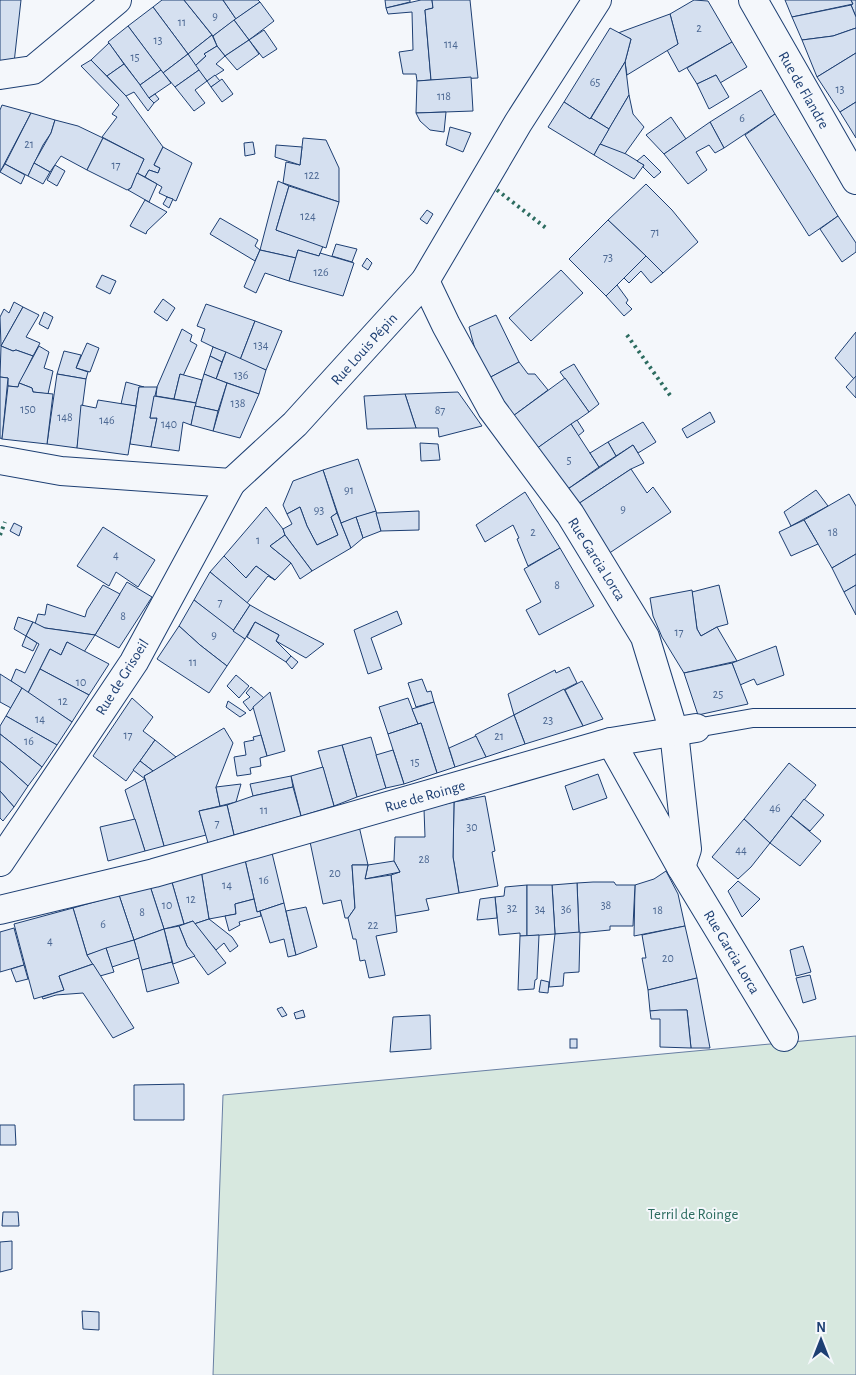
<svg xmlns="http://www.w3.org/2000/svg" width="856" height="1375" font-family="'Alegreya Sans',sans-serif">
<rect width="100%" height="100%" fill="#f4f7fb"/>
<path fill="#d7e8df" stroke="#687fa3" d="M856,1036V1375H213L223,1095Z"/>
<g fill="#d5e0f0" stroke="#1d3f73">
<path d="M0,0H21L14,63L0,61Z"/>
<path d="M162,0H184L212,35L188,54L153,7Z"/>
<path d="M184,0H223L236,19L213,36Z"/>
<path d="M223,0H258L260,2L236,19Z"/>
<path d="M385,0H410V2L386,8Z"/>
<path d="M421,0H432L433,8L425,10L431,80L417,81L416,74H403L399,52L413,50L412,12L388,14L386,8Z"/>
<path d="M432,0H470L478,78L431,80L425,10L433,8Z"/>
<path d="M694,0L708,1L732,42L679,72L667,50L678,44L670,14Z"/>
<path d="M785,0H851L853,4L792,17Z"/>
<path d="M851,0H856V17L851,5L853,4Z"/>
<path d="M260,2L274,21L249,40L234,20Z"/>
<path d="M851,5L856,17V28L833,36L802,40L792,17Z"/>
<path d="M153,7L188,54L163,73L128,26Z"/>
<path d="M670,14L678,44L627,75L625,62L631,39L618,33Z"/>
<path d="M234,20L249,40L225,56L217,46L213,36Z"/>
<path d="M128,26L161,70L140,85L108,42Z"/>
<path d="M610,28L631,39L625,62L590,119L564,102Z"/>
<path d="M856,28V53L817,77L802,40L833,36Z"/>
<path d="M264,30L277,49L263,58L249,40Z"/>
<path d="M212,35L217,46L204,54L206,56L195,66L188,54Z"/>
<path d="M249,40L259,54L237,70L225,56Z"/>
<path d="M732,42L747,67L720,83L716,75L697,84L687,68Z"/>
<path d="M109,43L124,64L107,76L91,60Z"/>
<path d="M217,46L225,56L216,64L224,70L207,81L195,66L206,56L204,54Z"/>
<path d="M856,53V102L840,112L817,77Z"/>
<path d="M188,54L199,70L175,87L163,73Z"/>
<path d="M91,60L126,96L163,147L154,165L160,168L158,173L149,170L145,177L137,173L144,159L102,137L117,117L112,114L119,105L81,66Z"/>
<path d="M625,62L629,95L609,129L591,118Z"/>
<path d="M124,64L154,103L148,111L134,92L126,96L107,76Z"/>
<path d="M161,70L171,83L149,98L140,85Z"/>
<path d="M199,70L207,81L195,90L205,103L194,111L175,87Z"/>
<path d="M215,75L220,81L211,87L207,81Z"/>
<path d="M716,75L729,97L709,109L697,84Z"/>
<path d="M471,77L473,111L416,113L417,81Z"/>
<path d="M222,79L233,94L222,102L211,87Z"/>
<path d="M761,90L775,114L724,148L710,122Z"/>
<path d="M155,94L159,99L154,103L149,98Z"/>
<path d="M629,95L633,114L644,127L624,155L600,144Z"/>
<path d="M564,102L590,119L591,118L609,129L594,155L548,127Z"/>
<path d="M856,102V138L840,112Z"/>
<path d="M2,105L31,113L0,172V110Z"/>
<path d="M446,112L444,132L430,130L420,121L416,113Z"/>
<path d="M31,113L55,120L51,133L43,145L28,176L5,164Z"/>
<path d="M775,114L838,216L809,236L745,135Z"/>
<path d="M671,117L686,139L664,154L646,135Z"/>
<path d="M55,120L78,126L103,138L87,170L61,156L50,172L34,163L51,133Z"/>
<path d="M710,122L724,148L715,153L709,145L696,152L707,170L688,184L664,154Z"/>
<path d="M450,127L471,133L463,152L446,145Z"/>
<path d="M103,138L144,159L131,188L127,190L87,170Z"/>
<path d="M303,138L326,140L339,168V202L283,183L286,162L300,165Z"/>
<path d="M253,142L255,154L245,156L244,143Z"/>
<path d="M600,144L626,154L644,165L634,179L594,155Z"/>
<path d="M276,145L302,147L300,165L275,157Z"/>
<path d="M163,147L192,163L176,201L159,193L162,187L145,177L149,170L158,173L160,168L154,165Z"/>
<path d="M644,155L661,172L654,178L643,167L644,165L637,161Z"/>
<path d="M34,163L50,172L43,184L28,176Z"/>
<path d="M5,164L25,175L21,184L0,172Z"/>
<path d="M55,165L65,171L57,186L47,180Z"/>
<path d="M137,173L157,184L149,202L128,190L131,188Z"/>
<path d="M278,181L289,186L276,230L323,246L319,256L298,250L296,258L260,250Z"/>
<path d="M646,184L672,210L698,242L663,273L646,256L608,220Z"/>
<path d="M289,186L339,202L326,248L276,230Z"/>
<path d="M167,197L173,199L169,208L163,204Z"/>
<path d="M145,200L167,212L147,231L146,234L130,226Z"/>
<path d="M427,210L433,214L427,224L420,219Z"/>
<path d="M838,216L856,243V252L842,262L820,229Z"/>
<path d="M220,218L258,240L255,246L260,250L255,261L210,234Z"/>
<path d="M608,220L646,256L606,296L569,259Z"/>
<path d="M336,244L357,249L352,262L332,256Z"/>
<path d="M260,250L296,258L289,281L265,273L256,293L244,287Z"/>
<path d="M298,250L319,256L320,253L354,263L343,296L289,281Z"/>
<path d="M646,256L663,273L651,283L641,271L629,283L624,278Z"/>
<path d="M367,258L372,263L368,270L362,266Z"/>
<path d="M561,270L583,293L531,341L509,318Z"/>
<path d="M102,275L116,281L110,294L96,287Z"/>
<path d="M617,285L628,300L626,303L632,309L624,316L606,296Z"/>
<path d="M163,299L175,308L167,321L154,312Z"/>
<path d="M14,302L23,307L1,346L0,317L4,309L9,313Z"/>
<path d="M206,304L255,321L240,360L201,341L205,329L197,326Z"/>
<path d="M23,307L39,315L26,337L40,343L33,356L16,350L13,351L1,346Z"/>
<path d="M44,312L53,317L48,329L39,324Z"/>
<path d="M496,315L519,362L487,379L480,368L469,327Z"/>
<path d="M255,321L282,331L266,370L240,360Z"/>
<path d="M182,329L192,335L190,341L197,345L183,376L180,374L174,399L156,396L157,387Z"/>
<path d="M856,332V376L854,379L835,358Z"/>
<path d="M87,343L99,348L90,372L76,368Z"/>
<path d="M1,346L13,351L16,350L33,356L18,387L8,386V378L0,377Z"/>
<path d="M39,346L49,352L44,368L53,371L48,394L33,392L32,388L19,383Z"/>
<path d="M213,347L226,352L222,362L210,356Z"/>
<path d="M64,351L81,355L76,368L88,372L86,379L57,374Z"/>
<path d="M226,352L266,370L259,394L216,379Z"/>
<path d="M210,356L222,362L216,379L204,374Z"/>
<path d="M519,362L528,374H535L548,390L513,416L487,379Z"/>
<path d="M574,364L599,404L589,412L560,372Z"/>
<path d="M57,374L86,379L77,448L47,444Z"/>
<path d="M180,374L202,380L196,403L174,399Z"/>
<path d="M204,374L227,383L218,411L195,406Z"/>
<path d="M856,376V398L846,387Z"/>
<path d="M0,377L8,378L2,439L0,438Z"/>
<path d="M565,378L589,412L536,449L513,416Z"/>
<path d="M126,382L144,387H139L136,406L121,404Z"/>
<path d="M19,383L32,388L33,392L53,394L47,444L2,439L8,386L18,387Z"/>
<path d="M227,383L259,394L240,438L213,431Z"/>
<path d="M139,387H157L150,418H157L151,447L130,444Z"/>
<path d="M458,392L482,426L439,437L438,428H416L405,394Z"/>
<path d="M405,394L416,428L367,429L364,396Z"/>
<path d="M154,396L196,403L191,425L183,422L179,451L151,447L157,418H150Z"/>
<path d="M98,400L136,406L128,455L77,448L81,405L96,408Z"/>
<path d="M195,406L218,411L213,431L191,425Z"/>
<path d="M710,412L715,422L687,438L682,429Z"/>
<path d="M577,420L584,431L578,436L571,424Z"/>
<path d="M643,422L656,442L638,453L633,445L616,456L608,442Z"/>
<path d="M571,424L599,467L565,491L536,449Z"/>
<path d="M608,442L616,456L599,467L590,453Z"/>
<path d="M420,443L438,444L440,460L421,461Z"/>
<path d="M633,445L644,463L631,469L575,506L565,491Z"/>
<path d="M358,459L376,511L341,523L323,470Z"/>
<path d="M631,469L647,493L653,487L671,512L608,554L575,506Z"/>
<path d="M323,470L337,513L331,517L338,535L317,545L307,526L300,507L287,514L283,505L293,481Z"/>
<path d="M816,490L828,506L791,526L784,512Z"/>
<path d="M525,492L560,548L528,566L517,539L519,538L513,525L485,542L476,525Z"/>
<path d="M849,494L856,506V554L832,568L804,520Z"/>
<path d="M266,507L283,529L285,535L270,546L291,563L275,580L256,566L246,578L224,556Z"/>
<path d="M300,507L307,526L317,545L338,535L331,517L337,513L351,548L312,571L285,535L283,529L292,524L287,514Z"/>
<path d="M376,511L381,531L363,538L356,517Z"/>
<path d="M419,511V530L381,531L376,513Z"/>
<path d="M356,517L363,538L351,548L341,523Z"/>
<path d="M804,520L818,544L791,556L779,532Z"/>
<path d="M14,523L22,527L19,536L10,531Z"/>
<path d="M103,527L155,560L138,587L116,572L109,586L77,566Z"/>
<path d="M285,535L312,571L300,579L291,563L270,546Z"/>
<path d="M560,548L594,606L539,635L526,610L541,602L524,569Z"/>
<path d="M856,554V585L844,592L832,568Z"/>
<path d="M224,556L246,578L256,566L275,580L268,576L247,603L210,572Z"/>
<path d="M210,572L250,605L233,631L194,600Z"/>
<path d="M127,582L152,597L119,648L95,635Z"/>
<path d="M103,585L120,594L95,635L45,628L35,624L38,614L45,615L47,604L85,617L87,610Z"/>
<path d="M719,585L728,624L717,627L701,636L697,629L692,592Z"/>
<path d="M856,585V615L844,592Z"/>
<path d="M692,590L697,629L701,636L717,627L737,661L684,673L662,637L653,616L650,598Z"/>
<path d="M194,600L245,639L227,666L200,645L179,626Z"/>
<path d="M250,605L264,613L324,644L306,658L276,641L279,635L255,622L245,639L233,631Z"/>
<path d="M397,611L402,624L371,638L382,669L368,674L354,630Z"/>
<path d="M18,617L33,622L26,636L14,629Z"/>
<path d="M33,622L45,628L95,635L84,652L67,642L61,655L50,649L28,693L11,681L16,669L25,673L39,644L26,636Z"/>
<path d="M255,622L279,635L276,641L291,656L286,662L247,637Z"/>
<path d="M179,626L200,645L227,666L209,693L157,659Z"/>
<path d="M26,636L37,643L33,651L22,646Z"/>
<path d="M67,642L109,664L89,695L40,669L50,649L61,655Z"/>
<path d="M776,646L784,675L757,685L754,679L740,685L732,663Z"/>
<path d="M291,656L298,662L292,669L286,662Z"/>
<path d="M732,663L748,704L698,715L684,673Z"/>
<path d="M569,667L577,683L514,715L508,694L555,670L556,673Z"/>
<path d="M40,669L89,695L72,722L28,693Z"/>
<path d="M0,674L22,688L11,708L0,702Z"/>
<path d="M236,675L249,686L239,698L227,686Z"/>
<path d="M422,679L427,692L431,691L434,702L416,707L408,683Z"/>
<path d="M582,681L603,719L583,726L565,690Z"/>
<path d="M251,687L264,698L250,711L243,702L250,697L246,693Z"/>
<path d="M22,688L72,722L57,745L6,716Z"/>
<path d="M564,689L583,726L525,744L514,715Z"/>
<path d="M270,692L285,751L267,756L253,707Z"/>
<path d="M132,698L153,717L143,731L155,740L126,781L93,756Z"/>
<path d="M408,698L418,724L388,734L379,707Z"/>
<path d="M228,701L246,713L240,717L226,707Z"/>
<path d="M434,702L455,767L437,773L421,723L418,724L412,709Z"/>
<path d="M514,715L525,744L486,757L475,735Z"/>
<path d="M6,716L57,745L42,767L0,734V726Z"/>
<path d="M421,723L437,773L404,784L388,734Z"/>
<path d="M224,728L233,743L216,787L220,806L199,811L206,835L164,846L144,776Z"/>
<path d="M0,734L42,767L28,786L0,761Z"/>
<path d="M261,735L267,756L260,758L261,766L250,768L251,774L237,776L234,757L246,755L244,742L254,740L253,737Z"/>
<path d="M476,736L486,757L455,767L449,748Z"/>
<path d="M371,737L386,788L357,797L342,745Z"/>
<path d="M155,740L176,757L153,771L140,761Z"/>
<path d="M342,745L357,797L334,806L318,751Z"/>
<path d="M393,750L404,784L386,788L376,755Z"/>
<path d="M0,761L28,786L14,807L0,791Z"/>
<path d="M140,761L153,771L144,776L145,779L133,770Z"/>
<path d="M789,763L816,785L770,843L744,819Z"/>
<path d="M323,767L334,806L301,816L291,776Z"/>
<path d="M598,774L607,798L573,810L565,786Z"/>
<path d="M291,776L293,787L253,796L250,784Z"/>
<path d="M145,779L164,846L145,851L125,790Z"/>
<path d="M241,784L236,802L220,806L216,787Z"/>
<path d="M293,787L301,816L234,835L227,805L253,796Z"/>
<path d="M0,791L14,807L3,821L0,818Z"/>
<path d="M485,796L495,851L492,852L498,886L459,893L453,857L454,802Z"/>
<path d="M804,799L824,815L810,831L791,816Z"/>
<path d="M454,802L453,857L459,893L426,899L429,910L395,916L391,875L400,872L394,861L395,837H425L424,809Z"/>
<path d="M227,805L234,835L208,843L199,811Z"/>
<path d="M791,816L821,841L800,866L770,843Z"/>
<path d="M135,819L145,851L108,861L100,827Z"/>
<path d="M744,819L770,843L751,867L738,879L712,857Z"/>
<path d="M359,826L368,865H352L355,908L348,918H345L341,900L323,904L309,837Z"/>
<path d="M272,853L284,903L257,912L245,860Z"/>
<path d="M245,860L254,899L235,904L236,914L209,919L201,870Z"/>
<path d="M394,861L400,872L365,879L368,865Z"/>
<path d="M352,865H368L365,879L391,875L397,932L376,936L385,975L369,978L365,960L360,961L356,939H353L348,918L355,908Z"/>
<path d="M201,870L209,919L194,924L193,921L184,924L171,879Z"/>
<path d="M666,871L678,894L685,926L634,936L635,885L654,879Z"/>
<path d="M171,879L184,924L164,929L150,886Z"/>
<path d="M738,881L760,899L742,917L728,891Z"/>
<path d="M593,882H614L616,885H635L633,926H610V930L579,933L577,883Z"/>
<path d="M577,883L579,933L555,934L552,885Z"/>
<path d="M527,885V936H520V933L499,935L495,897L504,896L505,887Z"/>
<path d="M527,885H552L555,934L527,936Z"/>
<path d="M150,886L164,929L134,940L119,895Z"/>
<path d="M119,895L134,940L87,955L73,908Z"/>
<path d="M495,897L497,918L477,920L480,899Z"/>
<path d="M254,899L257,912L260,911L261,916L239,922L240,925L229,931L225,916L236,914L235,904Z"/>
<path d="M284,903L296,955L288,957L284,939L270,943L260,911Z"/>
<path d="M306,907L317,947L296,955L286,911Z"/>
<path d="M73,908L87,955L93,964L59,976L64,990L34,999L14,924Z"/>
<path d="M209,919L232,937L238,946L230,952L224,943L216,950L194,924Z"/>
<path d="M193,921L226,963L208,975L187,946L179,926Z"/>
<path d="M179,926L187,946L195,956L173,964L164,929Z"/>
<path d="M685,926L697,978L648,990L642,958H646L642,935Z"/>
<path d="M14,928L24,965L0,972V932Z"/>
<path d="M164,929L172,962L142,970L134,940Z"/>
<path d="M580,932L579,972L564,973L563,986L549,987L555,934Z"/>
<path d="M539,935L537,979L535,980L534,989L518,990L520,936Z"/>
<path d="M134,940L139,958L112,967L106,948Z"/>
<path d="M803,946L811,972L796,976L790,950Z"/>
<path d="M106,948L114,972L100,976L87,955Z"/>
<path d="M172,962L179,983L147,992L142,970Z"/>
<path d="M93,964L134,1028L113,1038L83,993L56,995L43,999L42,997L64,990L59,976Z"/>
<path d="M24,965L28,979L16,982L11,969Z"/>
<path d="M810,975L816,999L803,1003L796,978Z"/>
<path d="M697,978L710,1048H691L687,1010L650,1011L648,990Z"/>
<path d="M541,980L549,982L548,993L539,992Z"/>
<path d="M282,1007L287,1015L282,1017L277,1009Z"/>
<path d="M303,1010L305,1017L296,1019L294,1013Z"/>
<path d="M660,1010H687L691,1048L660,1047V1019H651L650,1011Z"/>
<path d="M430,1015L431,1049L390,1052L393,1017Z"/>
<rect x="570" y="1039" width="7" height="9"/>
<path d="M184,1084V1120H134V1085Z"/>
<path d="M0,1125H15L16,1145H0Z"/>
<path d="M3,1212H18L19,1226H2Z"/>
<path d="M12,1241V1269L0,1272V1242Z"/>
<path d="M82,1311L99,1312V1330L83,1329Z"/>
</g>
<g fill="none" stroke-linecap="round" stroke-linejoin="round">
<defs>
<path id="lane" d="M696,728L753,718H856"/>
<g id="street">
<path d="M753,0L856,180"/>
<path d="M0,75L33,70L117,0"/>
<path d="M425,281L446,325L492,409L570,514L645,637L674,732L687,849L681,867"/>
<path d="M0,460L61,471L231,483L295,424L425,281L518,123L597,0"/>
<path d="M611,742L681,867L784,1037"/>
<path d="M0,862L134,662L231,483"/>
<path d="M0,910L154,873L611,742L696,728"/>
</g>
</defs>
<use href="#lane" stroke="#1d3f73" stroke-width="20"/>
<use href="#street" stroke="#1d3f73" stroke-width="30"/>
<use href="#lane" stroke="#f4f7fb" stroke-width="18"/>
<use href="#street" stroke="#f4f7fb" stroke-width="28"/>
<g stroke="#2c6c60" stroke-width="4" stroke-dasharray="2.5 4" stroke-linecap="butt">
<path d="M497,190L546,228"/>
<path d="M627,335L672,398"/>
<path d="M0,535L5,522"/>
</g>
</g>
<g text-anchor="middle" stroke-width="4" stroke-linejoin="round" paint-order="stroke">
<g font-size="12" fill="#4b6792">
<text x="215" y="20">9</text>
<text x="182" y="26">11</text>
<text x="699" y="32">2</text>
<text x="158" y="44">13</text>
<text x="451" y="48">114</text>
<text x="135" y="61">15</text>
<text x="595" y="86">65</text>
<text x="840" y="93">13</text>
<text x="444" y="100">118</text>
<text x="742" y="122">6</text>
<text x="29" y="148">21</text>
<text x="116" y="169">17</text>
<text x="312" y="179">122</text>
<text x="308" y="220">124</text>
<text x="655" y="236">71</text>
<text x="608" y="261">73</text>
<text x="321" y="276">126</text>
<text x="261" y="349">134</text>
<text x="241" y="379">136</text>
<text x="238" y="407">138</text>
<text x="28" y="413">150</text>
<text x="440" y="414">87</text>
<text x="65" y="421">148</text>
<text x="107" y="424">146</text>
<text x="169" y="428">140</text>
<text x="569" y="464">5</text>
<text x="349" y="494">91</text>
<text x="623" y="513">9</text>
<text x="319" y="514">93</text>
<text x="533" y="536">2</text>
<text x="833" y="536">18</text>
<text x="258" y="544">1</text>
<text x="116" y="559">4</text>
<text x="557" y="589">8</text>
<text x="220" y="606">7</text>
<text x="123" y="620">8</text>
<text x="679" y="636">17</text>
<text x="214" y="639">9</text>
<text x="193" y="666">11</text>
<text x="81" y="686">10</text>
<text x="718" y="698">25</text>
<text x="63" y="705">12</text>
<text x="40" y="723">14</text>
<text x="548" y="724">23</text>
<text x="128" y="739">17</text>
<text x="499" y="740">21</text>
<text x="29" y="745">16</text>
<text x="415" y="766">15</text>
<text x="775" y="812">46</text>
<text x="264" y="814">11</text>
<text x="217" y="827">7</text>
<text x="472" y="831">30</text>
<text x="741" y="854">44</text>
<text x="424" y="863">28</text>
<text x="335" y="877">20</text>
<text x="264" y="884">16</text>
<text x="227" y="889">14</text>
<text x="191" y="903">12</text>
<text x="167" y="909">10</text>
<text x="606" y="909">38</text>
<text x="512" y="912">32</text>
<text x="540" y="913">34</text>
<text x="566" y="913">36</text>
<text x="658" y="914">18</text>
<text x="142" y="916">8</text>
<text x="103" y="928">6</text>
<text x="373" y="929">22</text>
<text x="50" y="945">4</text>
<text x="668" y="962">20</text>
</g>
<g font-size="15" fill="#1d3f73" stroke="#f4f7fb">
<text transform="translate(804 90) rotate(60)" y="5">Rue de Flandre</text>
<text transform="translate(364 349) rotate(-48)" y="5">Rue Louis Pépin</text>
<text transform="translate(597 559) rotate(58)" y="5">Rue Garcia Lorca</text>
<text transform="translate(122 677) rotate(-58)" y="5">Rue de Grisoeil</text>
<text transform="translate(425 796) rotate(-16)" y="5">Rue de Roinge</text>
<text transform="translate(732 952) rotate(59)" y="5">Rue Garcia Lorca</text>
</g>
<g font-size="15" fill="#2c6c60" stroke="#f4f7fb">
<text x="693" y="1219">Terril de Roinge</text>
</g>
</g>
<g transform="translate(821 1340)" stroke="#f4f7fb" stroke-width="4" paint-order="stroke">
<path d="M0-4L9 19L0 12L-9 19Z" fill="#1d3f73"/>
<text y="-8" font-size="14" font-weight="bold" text-anchor="middle" fill="#1d3f73">N</text>
</g>
</svg>
